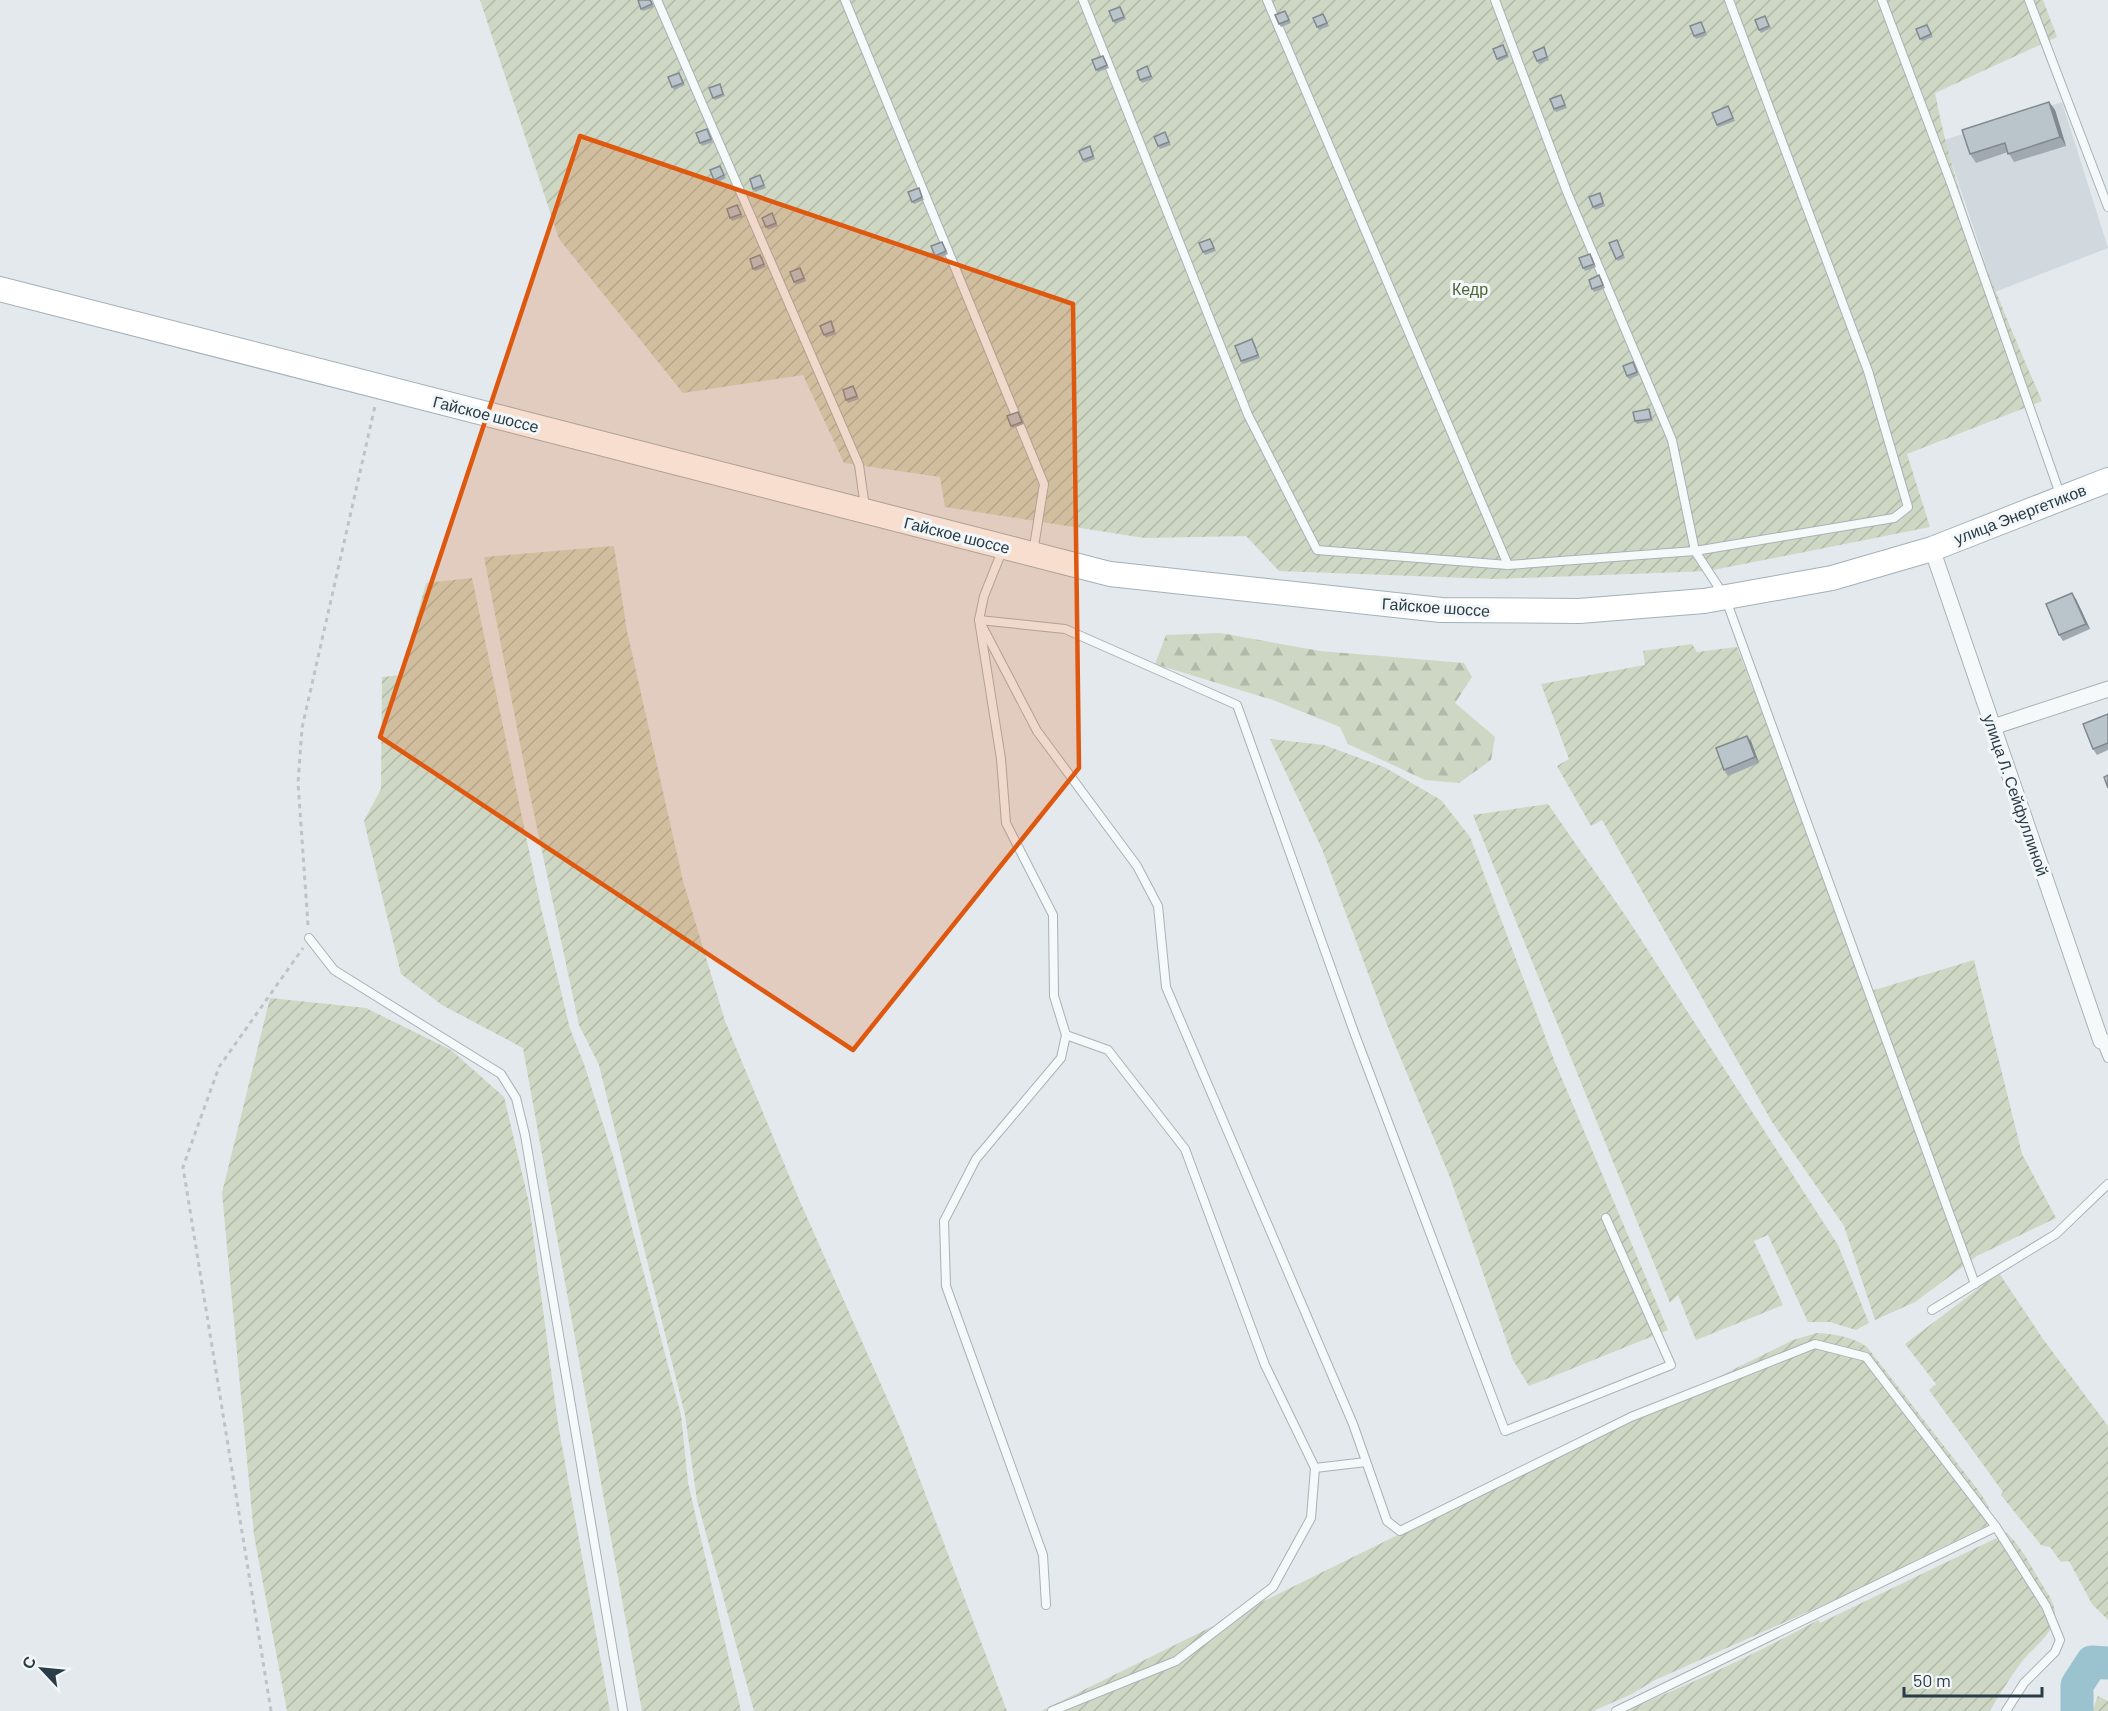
<svg xmlns="http://www.w3.org/2000/svg" width="2108" height="1711" font-family="Barlow,sans-serif">
<defs>
<pattern id="forest-firs" width="22" height="20" patternUnits="userSpaceOnUse" patternTransform="scale(1.5)"><rect width="22" height="20" fill="#ced7c3"/><path d="M5 1l3.5 6h-7zM16 11l3.5 6h-7z" fill="#b1b9a9"/></pattern>
<pattern id="garden-furrows" width="10" height="10" patternUnits="userSpaceOnUse" patternTransform="scale(1.5)"><rect width="10" height="10" fill="#ced7c3"/><path d="M-1 1l2-2M0 10L10 0M9 11l2-2" fill="none" stroke="#b1b9a9"/></pattern>
</defs>
<rect width="100%" height="100%" fill="#e3e9ec"/>
<path fill="#d1d9df" d="M2062,102L2108,248L1995,292L1944,140Z"/>
<path fill="url(#forest-firs)" d="M1220,633L1320,651L1464,663L1472,677L1455,703L1495,737L1491,760L1459,783L1425,780L1348,744L1340,727L1273,700L1155,664L1166,635Z"/>
<g fill="url(#garden-furrows)">
<path d="M480,0H2043L2057,37L1935,93C1955,200 1999,302 2042,401L1907,454L1930,527L1708,571L1496,579L1279,571L1246,536L1145,538L945,507L940,477L844,463L803,375L683,393L559,239Z"/>
<path d="M614,546L627,631L683,881L725,1021L798,1197L902,1432L1007,1711H754L697,1500L685,1415L599,1065L579,1025L530,795L484,557Z"/>
<path d="M472,578L541,908L570,1029L584,1064L613,1156L681,1415L688,1483L741,1711H642L523,1048L442,1005L401,974L364,821L381,789L382,677L401,675L426,583Z"/>
<path d="M1692,644L1697,652L1737,647L1868,992L1974,960L2022,1154L2056,1218L1977,1256L1915,1302L1875,1320L1844,1226L1772,1122L1602,820L1591,826L1557,766L1569,759L1541,684L1645,665L1643,651Z"/>
<path d="M1270,739L1324,745L1384,767L1441,800L1470,837L1554,1060L1668,1330L1529,1386L1513,1360L1451,1180L1389,1030L1322,849Z"/>
<path d="M1548,804L1627,918L1838,1245L1869,1323L1856,1330L1830,1322H1808L1768,1235L1754,1241L1783,1305L1696,1340L1678,1295L1670,1303L1473,815Z"/>
<path d="M270,998L366,1008L451,1050L504,1097L529,1203L558,1424L610,1711H287L254,1535L222,1193Z"/>
<path d="M1999,1273L2043,1339L2108,1426V1620L2092,1604L2069,1561L2061,1562L2050,1547L2041,1545L2001,1495L2003,1492L1929,1390L1936,1384L1905,1344Z"/>
<path d="M1817,1333C1835,1334 1853,1337 1867,1347L1978,1490C1986,1502 1996,1513 1986,1526L1918,1559L1884,1578L1655,1680L1632,1694L1593,1711H1041L1793,1340Z"/>
<path d="M2007,1533C2021,1547 2029,1562 2038,1578C2044,1589 2056,1602 2055,1616C2052,1636 2031,1649 2020,1664C2009,1679 1999,1695 1990,1711H1628L1636,1706C1698,1681 1759,1652 1818,1620L1820,1623Z"/>
<path d="M2098,1696L2108,1701V1711H2092Z"/>
</g>
<g fill="none" stroke-linecap="round" stroke-linejoin="round">
<path stroke="#9bc3cf" stroke-width="33" d="M2077,1711V1685L2092,1662L2108,1663"/>
<defs>
<g id="lane">
<path d="M657,0L859,465L865,507"/>
<path d="M845,0L1044,484L1033,553"/>
<path d="M1083,0L1248,415L1317,550L1508,565L1695,551L1725,597L1975,1284"/>
<path d="M1267,0L1508,565"/>
<path d="M1495,0L1567,192L1672,440L1695,551L1894,518L1908,507L1868,371L1729,0"/>
<path d="M1882,0L1952,186L2061,497"/>
<path d="M2029,0L2108,207"/>
<path d="M1002,551L984,596L979,620L1037,731L1137,866L1158,906L1166,987L1353,1424L1387,1521L1400,1531L1631,1417L1815,1344L1866,1357L1996,1527L2046,1606L2060,1640L2055,1652L2024,1683L2006,1711"/>
<path d="M309,938L334,970L501,1074L516,1098L525,1135L623,1711"/>
<path d="M2101,1041L2108,1058"/>
<path d="M1932,1310L2056,1234L2108,1184"/>
<path d="M1366,1462L1315,1468L1265,1365L1185,1149L1108,1050L1066,1035L1054,996L1053,915L1006,823L1001,759L979,620L1065,629L1237,705L1354,1032L1505,1431L1671,1365L1606,1218"/>
<path d="M1046,1605L1043,1555L946,1286L944,1221L976,1159L1061,1058L1066,1035"/>
<path d="M1052,1711L1176,1661L1273,1587L1311,1518L1315,1468"/>
<path d="M1616,1711L1996,1527"/>
</g>
<g id="street">
<path d="M1932,549L2101,1041L2108,1042"/>
<path d="M1993,727L2108,689"/>
</g>
<path id="primary" d="M0,289L1110,574L1441,610L1579,611L1704,601L1832,578L1932,549L2108,480"/>
</defs>
<use href="#lane" stroke="#a7b2b7" stroke-width="10"/>
<use href="#street" stroke="#a7b2b7" stroke-width="17"/>
<use href="#primary" stroke="#a1b2b9" stroke-width="26"/>
<g stroke="#bdc4c8" stroke-width="3" stroke-dasharray="4.5 4.5" stroke-linecap="butt">
<path d="M308,925L298,783L302,728L375,406"/>
<path d="M271,1711L183,1167L219,1067L303,948"/>
</g>
<use href="#lane" stroke="#f6f9fa" stroke-width="8"/>
<use href="#street" stroke="#f6f9fa" stroke-width="15"/>
<use href="#primary" stroke="#fff" stroke-width="24"/>
</g>
<g fill="#a0a9af">
<path d="M651,0L654,7L643,11L641,9Z"/>
<path d="M1122,10L1126,19L1115,24L1113,21Z"/>
<path d="M1287,14L1291,23L1281,27L1279,24Z"/>
<path d="M1325,16L1329,26L1319,30L1317,27Z"/>
<path d="M1765,16L1771,28L1761,33L1759,30Z"/>
<path d="M1703,25L1707,35L1696,39L1694,36Z"/>
<path d="M1927,25L1933,37L1922,41L1920,39Z"/>
<path d="M1503,45L1509,57L1499,62L1497,59Z"/>
<path d="M1544,47L1549,60L1539,64L1537,61Z"/>
<path d="M1103,56L1109,68L1098,72L1096,70Z"/>
<path d="M1147,66L1153,79L1142,83L1140,80Z"/>
<path d="M681,76L685,85L674,90L672,87Z"/>
<path d="M720,84L725,96L715,100L713,98Z"/>
<path d="M1561,95L1567,108L1556,112L1554,109Z"/>
<path d="M2049,102L2055,110L2066,146L2014,162L2008,152L1976,163L1970,154Z"/>
<path d="M1730,109L1735,121L1719,127L1717,125Z"/>
<path d="M707,129L713,142L702,146L700,143Z"/>
<path d="M1165,132L1171,145L1160,149L1158,146Z"/>
<path d="M1092,149L1095,159L1085,163L1083,160Z"/>
<path d="M720,166L726,178L716,183L714,180Z"/>
<path d="M760,175L766,188L755,192L753,189Z"/>
<path d="M919,188L924,200L914,204L912,202Z"/>
<path d="M1602,196L1605,206L1595,210L1593,207Z"/>
<path d="M737,205L743,217L732,221L730,218Z"/>
<path d="M772,213L778,226L768,230L766,227Z"/>
<path d="M1210,239L1216,251L1205,255L1203,252Z"/>
<path d="M1617,240L1625,258L1618,261L1616,259Z"/>
<path d="M942,242L948,254L937,259L935,256Z"/>
<path d="M760,255L766,267L755,271L753,269Z"/>
<path d="M1592,257L1596,267L1585,271L1583,268Z"/>
<path d="M802,271L806,281L796,285L794,282Z"/>
<path d="M1601,278L1605,288L1594,292L1592,289Z"/>
<path d="M833,324L836,334L826,338L824,335Z"/>
<path d="M1254,342L1260,358L1243,364L1241,361Z"/>
<path d="M1633,362L1639,375L1629,379L1627,376Z"/>
<path d="M855,389L859,399L848,403L846,400Z"/>
<path d="M1649,409L1651,412L1653,421L1637,424L1635,421Z"/>
<path d="M1020,415L1024,424L1013,428L1011,426Z"/>
<path d="M2076,599L2090,629L2063,641L2059,635Z"/>
<path d="M2108,714V750L2097,755L2093,749Z"/>
<path d="M1751,741L1759,763L1728,776L1724,770Z"/>
</g>
<g fill="#82898e">
<path d="M2049,102L2055,110L2066,146L2060,137Z"/>
<path d="M2072,593L2076,599L2090,629L2086,624Z"/>
<path d="M1747,736L1751,741L1759,763L1755,757Z"/>
</g>
<g fill="#bac4cb" stroke="#82898e" stroke-width="1.5">
<path d="M638,0H650L652,4L641,9Z"/>
<path d="M1120,7L1124,17L1113,21L1109,11Z"/>
<path d="M1285,11L1289,20L1279,24L1275,15Z"/>
<path d="M1323,14L1327,23L1317,27L1313,18Z"/>
<path d="M1765,16L1769,26L1759,30L1755,20Z"/>
<path d="M1701,22L1705,32L1694,36L1690,26Z"/>
<path d="M1927,25L1931,34L1920,39L1916,29Z"/>
<path d="M1503,45L1507,55L1497,59L1493,49Z"/>
<path d="M1544,47L1547,57L1537,61L1533,52Z"/>
<path d="M1103,56L1107,65L1096,70L1092,60Z"/>
<path d="M1147,66L1151,76L1140,80L1137,71Z"/>
<path d="M679,73L683,83L672,87L668,77Z"/>
<path d="M720,84L723,94L713,98L709,88Z"/>
<path d="M1561,95L1565,105L1554,109L1550,99Z"/>
<path d="M2049,102L2060,137L2008,154L2005,143L1970,154L1962,130Z"/>
<path d="M1728,106L1733,118L1717,125L1712,113Z"/>
<path d="M707,129L711,139L700,143L696,133Z"/>
<path d="M1165,132L1169,142L1158,146L1154,137Z"/>
<path d="M1090,146L1093,156L1083,160L1079,151Z"/>
<path d="M720,166L724,175L714,180L710,170Z"/>
<path d="M760,175L764,185L753,189L750,179Z"/>
<path d="M919,188L922,197L912,202L908,192Z"/>
<path d="M1600,193L1603,203L1593,207L1589,197Z"/>
<path d="M737,205L741,214L730,218L727,209Z"/>
<path d="M772,213L776,223L766,227L762,218Z"/>
<path d="M1210,239L1214,248L1203,252L1199,243Z"/>
<path d="M1617,240L1623,255L1616,259L1609,243Z"/>
<path d="M942,242L946,251L935,256L931,246Z"/>
<path d="M1590,254L1594,264L1583,268L1579,258Z"/>
<path d="M760,255L764,264L753,269L750,259Z"/>
<path d="M800,268L804,278L794,282L790,272Z"/>
<path d="M1599,275L1603,285L1592,289L1589,280Z"/>
<path d="M831,321L834,331L824,335L820,326Z"/>
<path d="M1252,339L1258,355L1241,361L1235,346Z"/>
<path d="M1633,362L1637,372L1627,376L1623,366Z"/>
<path d="M853,386L857,396L846,400L843,390Z"/>
<path d="M1649,409L1651,419L1635,421L1633,412Z"/>
<path d="M1018,412L1022,422L1011,426L1007,416Z"/>
<path d="M2072,593L2086,624L2059,635L2046,604Z"/>
<path d="M2108,714V743L2093,749L2083,724Z"/>
<path d="M1747,736L1755,757L1724,770L1716,748Z"/>
<path d="M2108,775V788L2104,777Z"/>
</g>
<path fill="#de580f" fill-opacity="0.2" stroke="#de580f" stroke-width="4.5" stroke-linejoin="round" d="M580,136L1073,304L1079,768L853,1050L380,737Z"/>
<g text-anchor="middle" stroke-width="6" stroke-linejoin="round" paint-order="stroke">
<g font-size="16" fill="#4b6435" stroke="#f3f7f9">
<text x="1470" y="295">Кедр</text>
</g>
<g font-size="16" fill="#293c47" stroke="#f3f7f9">
<text transform="translate(486 414) rotate(14)" y="6">Гайское шоссе</text>
<text transform="translate(2020 514) rotate(-21)" y="6">улица Энергетиков</text>
<text transform="translate(957 535) rotate(14)" y="6">Гайское шоссе</text>
<text transform="translate(1436 607) rotate(4)" y="6">Гайское шоссе</text>
<text transform="translate(2016 795) rotate(71)" y="6">улица Л. Сейфуллиной</text>
</g>
</g>
<g transform="translate(42 1669) rotate(296)" stroke="#f3f7f9" stroke-width="4.5" paint-order="stroke">
<path d="M0-4.5L10 22L0 15L-10 22Z" fill="#293c47"/>
<text y="-9" font-size="16" font-weight="bold" text-anchor="middle" fill="#293c47">С</text>
</g>
<path d="M1904 1687v9h138v-9" fill="none" stroke="#293c47" stroke-width="3"/>
<text x="1913" y="1687" font-size="18" fill="#293c47" stroke="#f3f7f9" stroke-width="4.5" paint-order="stroke">50 m</text>
</svg>
